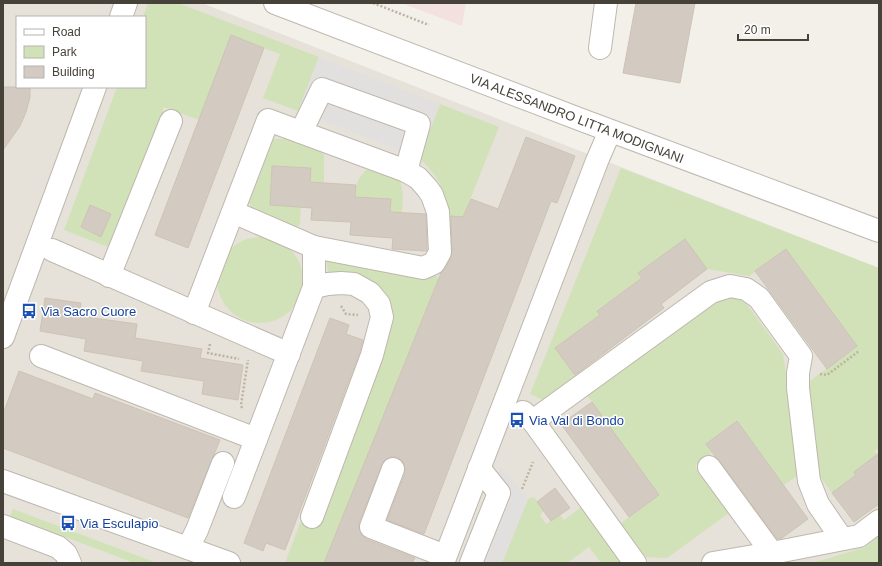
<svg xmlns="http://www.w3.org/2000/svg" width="882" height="566" font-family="Arial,sans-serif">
<rect width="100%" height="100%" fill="#f3f0ea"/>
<path fill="#e6e2d9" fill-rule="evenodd" d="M3,3H202L879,268V563H3ZM17,17H145V87H17Z"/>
<path fill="#f2e1df" d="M401,3H466L462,26Z"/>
<g fill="#d1e2b8">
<path d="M148,3H178L319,57L298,111L263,98L280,54L231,36L199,120L164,107L111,248L64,230L117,87H145V17H143Z"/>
<path d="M440,104L499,127L449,252C447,233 447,205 441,187C437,176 427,166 419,158Z"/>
<path d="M274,139H287L317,148L324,155V183L310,182L311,168L272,166L270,205L301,207L300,224L296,229L255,212L249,203L248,193L265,145Z"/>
<path d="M368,168L398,176C404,188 403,199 402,213L390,212L391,199L355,197C356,182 358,178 368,168Z"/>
<path d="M621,168L879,268V448L875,451L877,455L854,472L856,475L832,493L817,472L807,383L857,346L786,249L749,276L707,269L685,239L638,273L642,278L597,310L600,315L555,348L577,378L545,401L530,394Z"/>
<circle cx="260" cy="280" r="43"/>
<path d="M326,256L439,277L324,563H285L300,523L316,529L379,359L390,318L328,274Z"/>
<path d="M730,297L739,298L746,303L783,354L801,473L784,485L736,421L706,444L712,453L695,466L729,513L667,558L641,557L617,526L659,495L587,395L721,299Z"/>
<path d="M534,497L544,511L540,515L546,524L560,515L564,520L584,505L622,563H601L589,547L567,563H502L528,499Z"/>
<path d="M13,509L157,563H134L10,516Z"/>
<path d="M879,536V563H809L823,560L865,547Z"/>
</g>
<g fill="#e2e0de">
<path d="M319,57L440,104L419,158L298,111Z"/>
<path d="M501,466L528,499L502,563H462Z"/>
</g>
<g fill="#d3cbc1" stroke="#cdc3b5">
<path d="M636,3H695L680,83L623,73Z"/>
<path d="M231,35L264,48L188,248L155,235Z"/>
<path d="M3,87H30V97L26,112L20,126L3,150Z"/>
<path d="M526,137L575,156L557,203L551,201L424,534L387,520L405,473V467L403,461L397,457H391L385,460L382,464L359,523V529L362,535L366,539L415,558L412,563H324L441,273L445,269L451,258L452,251L451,216L463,217L471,199L498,209Z"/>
<path d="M272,166L311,168L310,182L356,185L355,197L391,199L390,212L426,214L427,249L426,251L392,249L393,238L350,235L351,222L311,220L312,208L270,205Z"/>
<path d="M90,205L111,214L101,237L81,227Z"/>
<path d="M685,239L707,269L661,304L664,308L575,375L555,348L600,315L597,311L642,278L638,273Z"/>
<path d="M786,249L857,346L827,369L755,271Z"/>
<path d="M45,298L81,303L79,316L137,324L135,338L202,349L200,358L243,365L238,400L202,394L204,381L141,371L143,361L84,351L86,339L40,331Z"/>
<path d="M330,318L349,325L346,334L363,340L360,351L285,550L266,543L263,551L244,543Z"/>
<path d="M19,371L93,399L95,393L220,440L188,518L3,448V414Z"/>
<path d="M592,402L659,495L629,517L561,424Z"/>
<path d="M737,421L808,519L782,538L777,539L719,460L715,456L706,444Z"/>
<path d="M879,453V504L854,522L832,493L856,475L854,472Z"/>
<path d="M555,488L570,508L551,521L537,502Z"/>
</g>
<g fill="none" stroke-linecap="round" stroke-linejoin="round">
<defs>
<g id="minor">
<path d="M275,3L587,122L879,231"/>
<path d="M121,17L126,3"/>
<path d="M600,48L606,3"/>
<path d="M301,132L322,89L419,124L406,171"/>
<path d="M52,250L289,354"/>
<path d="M109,276L171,121"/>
<path d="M194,313L268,120L406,171L418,178L427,188L432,195L438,212L440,252L434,263L423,268L314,247L233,212"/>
<path d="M3,337L95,87"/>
<path d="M41,356L256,439"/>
<path d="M523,412L533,421L635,563"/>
<path d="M533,421L711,292L730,286L746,289L759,298L801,356L798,373V388L809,481L818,504L842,539"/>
<path d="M709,467L772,553"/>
<path d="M393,469L371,527L445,556"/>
<path d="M3,481L229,563"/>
<path d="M234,497L314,287V247"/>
<path d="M312,517L372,355L382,317L379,304L370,293L354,284L341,283L328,284L314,287"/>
<path d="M3,526L58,547L66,554L70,563"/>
<path d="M188,548L197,530L223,463"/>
<path d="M443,563L597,161L610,131"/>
<path d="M471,563L499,493L479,468"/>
<path d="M713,563L772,553L859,536L879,521"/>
</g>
</defs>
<use href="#minor" stroke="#beb7ae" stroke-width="24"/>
<g stroke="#beb2a1" stroke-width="2.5" stroke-dasharray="2 2" stroke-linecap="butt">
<path d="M373,3L429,25"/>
<path d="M341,306L346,314L358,315"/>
<path d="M210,344L208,353L239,359"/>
<path d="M820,374L827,375L859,351"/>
<path d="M242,408L241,405L248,360"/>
<path d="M522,489L533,462"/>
</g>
<use href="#minor" stroke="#fff" stroke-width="22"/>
</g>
<defs>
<symbol id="bus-bare" viewBox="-9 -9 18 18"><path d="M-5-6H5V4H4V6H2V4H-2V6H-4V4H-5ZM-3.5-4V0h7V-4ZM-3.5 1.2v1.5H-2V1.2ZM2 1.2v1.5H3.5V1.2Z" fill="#1a4fb4" stroke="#fff" stroke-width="2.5" paint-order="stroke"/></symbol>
</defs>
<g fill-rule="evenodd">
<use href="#bus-bare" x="18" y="300" width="22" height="22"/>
<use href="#bus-bare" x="506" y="409" width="22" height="22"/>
<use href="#bus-bare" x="57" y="512" width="22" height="22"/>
</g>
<g text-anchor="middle" stroke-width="3" stroke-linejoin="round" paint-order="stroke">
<g font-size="13" fill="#464139" stroke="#fff">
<text transform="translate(577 118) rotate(21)" y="5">VIA ALESSANDRO LITTA MODIGNANI</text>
</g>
<g font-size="13" fill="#164399" stroke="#fff" text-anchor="start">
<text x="41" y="316">Via Sacro Cuore</text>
<text x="529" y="425">Via Val di Bondo</text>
<text x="80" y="528">Via Esculapio</text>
</g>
</g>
<rect width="882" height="566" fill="none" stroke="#464139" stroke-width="8"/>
<rect x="16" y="16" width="130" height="72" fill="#ffffff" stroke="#b5b3b0"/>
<rect x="24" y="29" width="20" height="6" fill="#ffffff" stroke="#b5b3b0"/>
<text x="52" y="36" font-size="12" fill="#464139">Road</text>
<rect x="24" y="46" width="20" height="12" fill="#d1e2b8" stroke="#b5b3b0"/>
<text x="52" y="56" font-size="12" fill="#464139">Park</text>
<rect x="24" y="66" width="20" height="12" fill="#d3cbc1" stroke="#b5b3b0"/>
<text x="52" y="76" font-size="12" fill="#464139">Building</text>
<path d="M738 34v6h70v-6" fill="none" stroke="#464139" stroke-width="2"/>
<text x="744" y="34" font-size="12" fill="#464139" stroke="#ffffff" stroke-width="3" paint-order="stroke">20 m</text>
</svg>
